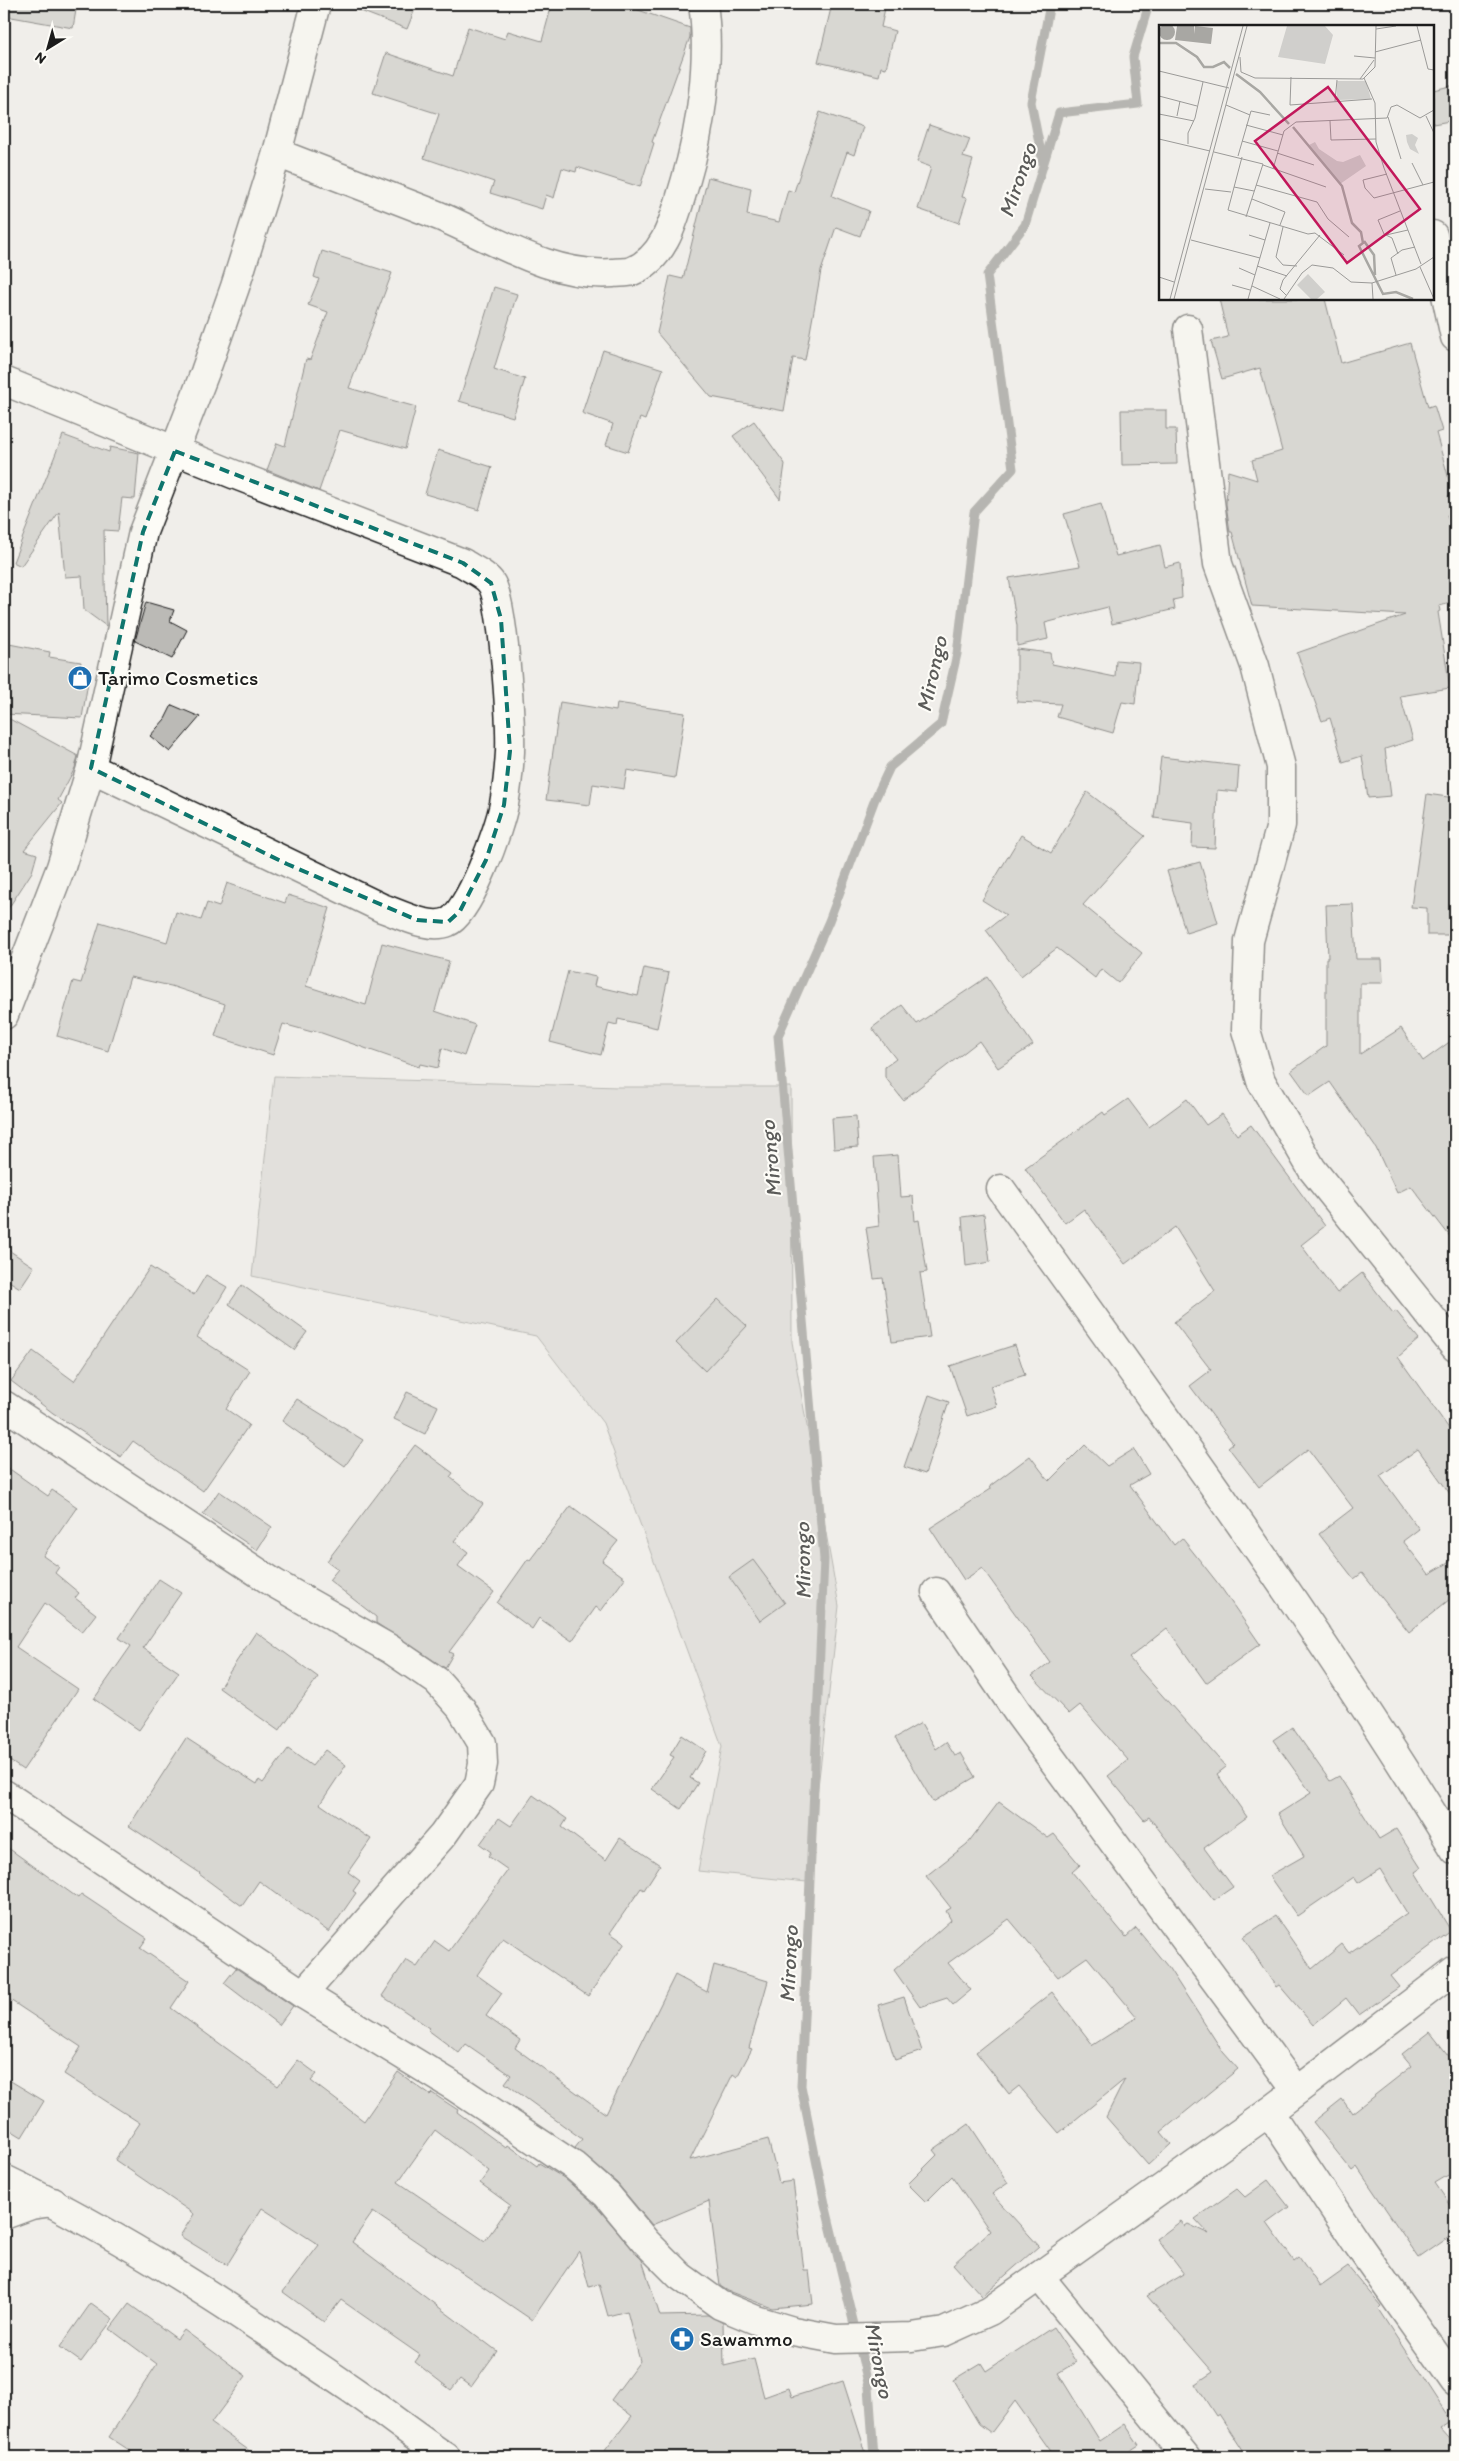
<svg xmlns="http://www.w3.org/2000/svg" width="1459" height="2461" font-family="Itim,sans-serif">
<rect width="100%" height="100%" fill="#f0eeea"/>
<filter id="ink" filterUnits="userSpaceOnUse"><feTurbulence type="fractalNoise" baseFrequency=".02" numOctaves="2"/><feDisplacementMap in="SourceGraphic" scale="10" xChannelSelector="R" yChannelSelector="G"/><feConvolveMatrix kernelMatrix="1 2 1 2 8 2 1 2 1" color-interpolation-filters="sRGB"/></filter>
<g filter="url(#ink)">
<path fill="#d0cfcc" stroke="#767674" d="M274,1076L618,1087H791L792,1342L839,1606L807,1882L698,1871L722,1746L603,1423L536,1336L252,1276Z"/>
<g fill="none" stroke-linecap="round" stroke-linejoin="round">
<g stroke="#706f6d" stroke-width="9">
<path d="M1043,163L1031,102L1050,4"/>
<path d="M874,2457L869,2387L825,2204L801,2086L824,1559L778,1036L829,921L875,799L890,767L941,724L957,654L974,512L1013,469L987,275L1025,225L1059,113L1138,104L1133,57L1149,4"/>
</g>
</g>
<g fill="#bbbab6" stroke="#1c1c1c" fill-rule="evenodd">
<path d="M7,4H77L73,28L6,16Z"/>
<path d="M346,4H417L407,29L345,5Z"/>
<path d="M552,4H621L690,28V37L652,142L654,143L640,187L577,167L576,172L562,168L554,198L546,195L542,209L490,193L494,182L424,158L439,114L373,93L386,53L453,76L468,27L505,39L508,31L542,41Z"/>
<path d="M832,4H868L885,8L881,27L895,31L886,68L881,67L879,76L818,62Z"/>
<path d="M1455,85V120L1433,124V90Z"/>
<path d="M820,112L863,127L854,155L847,152L832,196L869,211L860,236L836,227L821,271L805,360L793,358L784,411L711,397L657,333L670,276L683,279L708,177L751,188L747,215L779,222L788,190L794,192Z"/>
<path d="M929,125L970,139L963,157L973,160L962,197L967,198L959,223L918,209L930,171L931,167L917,162Z"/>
<path d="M322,251L392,273L349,388L416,407L405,449L340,430L319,491L267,470L277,443L285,446L306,359L310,360L328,312L308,305L319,279L314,277Z"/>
<path d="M494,287L517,294L494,369L525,379L513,417L459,401Z"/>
<path d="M1219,299H1325L1341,363L1410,343L1428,407L1434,405L1442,431L1436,433L1453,494L1448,496L1454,512L1447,515L1455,539V602L1439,606L1440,611L1438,612L1450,688L1400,696L1413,740L1385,749L1391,796L1368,798L1362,756L1343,762L1330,718L1322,721L1297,653L1405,615L1252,606L1232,532H1230L1226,504L1228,471L1257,480L1252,460L1282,451L1260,368L1222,379L1211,341L1228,337Z"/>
<path d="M603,350L663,369L645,420L640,418L628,452L606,445L613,424L582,413Z"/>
<path d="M1121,410H1166V429H1176L1177,464L1122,465Z"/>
<path d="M754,421L785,464L780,499L733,436Z"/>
<path d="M63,435L109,452L110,447L139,453L135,499L122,498L118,531L104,530L106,626L84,610L82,576L65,577L59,512L21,566L13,562Z"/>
<path d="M438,450L492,467L479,510L425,494Z"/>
<path d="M1101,504L1116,556L1160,545L1165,567L1180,563L1182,598L1173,600L1175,609L1112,624L1108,607L1045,623L1048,639L1017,646V626L1009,578L1080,566L1064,514Z"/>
<path d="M146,602L174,610L170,621L187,630L172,659L135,641Z"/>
<path d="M4,643L50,652L49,657L81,662L79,674L89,676L82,718L4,714Z"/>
<path d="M1017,649L1050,653L1052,664L1115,677L1116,660L1139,662L1135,704L1122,702L1113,733L1057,717L1061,704L1017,702Z"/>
<path d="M560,702L616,711L617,703L685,713L675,778L627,770L624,789L593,784L590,805L546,800Z"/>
<path d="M172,705L200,717L170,752L150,736L165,719Z"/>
<path d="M4,716L78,756L75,768L58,800L62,803L24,850L37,854L32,872L4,915Z"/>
<path d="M1161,757L1239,766L1237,792L1217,790L1215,848L1192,847L1193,823L1154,818Z"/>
<path d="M1087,792L1145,836L1083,905L1142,953L1118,983L1101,969L1095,978L1057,948L1021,976L986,930L1006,915L982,900L1021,835L1051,853Z"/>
<path d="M1427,794L1455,798V935H1427V908L1411,907Z"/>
<path d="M1200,862L1218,923L1186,933L1167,871Z"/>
<path d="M227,883L285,903L288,895L330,908L306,986L366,1005L382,943L449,961L435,1011L475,1025L464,1056L442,1048L438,1068L420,1064L419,1067L313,1030L312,1032L283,1024L273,1055L215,1036L225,1004L171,986L130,977L108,1051L57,1036L73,981L81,983L100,922L167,942L176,912L201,920L207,903L219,907Z"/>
<path d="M1353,904L1356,959H1382L1383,983H1360V1054L1401,1028L1423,1061L1455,1038V1243L1411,1186L1397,1193L1376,1148L1330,1082L1309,1096L1291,1071L1326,1046V958H1328L1326,905Z"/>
<path d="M644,968L669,973L657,1028L618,1019L617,1025L609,1023L601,1055L550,1042L568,971L596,977L594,986L638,996Z"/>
<path d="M987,977L1033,1045L998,1068L979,1041L903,1100L885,1077V1067L896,1059L872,1028L902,1005L917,1024Z"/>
<path d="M1128,1099L1149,1127L1187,1099L1206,1125L1222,1114L1237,1135L1251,1125L1325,1226L1301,1245L1337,1293L1362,1273L1393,1313L1396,1311L1419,1339L1398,1357L1455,1437V1501L1418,1449L1380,1476L1419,1529L1403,1541L1429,1574L1455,1559V1595L1409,1632L1362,1573L1354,1579L1319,1534L1353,1508L1308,1449L1259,1487L1228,1447L1233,1443L1190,1386L1211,1370L1174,1322L1215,1291L1175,1227L1125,1264L1084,1209L1065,1223L1025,1168L1103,1112L1105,1115Z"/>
<path d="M856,1116L858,1147L834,1149L832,1118Z"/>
<path d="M898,1155L901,1197L913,1196L915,1221L919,1220L927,1272L920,1273L930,1337L892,1342L883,1278L874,1279L866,1228L879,1226L874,1157Z"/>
<path d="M984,1214L990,1262L966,1266L962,1217Z"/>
<path d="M4,1247L34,1267L20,1288L4,1278Z"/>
<path d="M150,1267L194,1295L206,1275L227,1287L197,1337L250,1371L226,1409L249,1425L203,1491L133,1441L121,1457L53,1413L11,1381L33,1351L74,1381Z"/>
<path d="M242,1285L307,1332L294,1350L229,1304Z"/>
<path d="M718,1299L747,1326L705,1371L676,1343Z"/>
<path d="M1015,1345L1025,1375L990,1386L997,1406L967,1416L950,1366Z"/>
<path d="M407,1392L438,1406L425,1434L394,1419Z"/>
<path d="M929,1395L949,1402L925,1474L904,1467Z"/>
<path d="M297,1399L363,1440L345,1466L282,1421Z"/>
<path d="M415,1445L453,1473L450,1477L483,1504L454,1541L468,1552L458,1566L494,1592L449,1652L453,1654L445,1668L376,1623V1617L329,1580L338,1569L327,1561Z"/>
<path d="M1085,1445L1107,1466L1134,1449L1149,1474L1130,1485L1174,1545L1182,1538L1220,1586L1260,1644L1206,1683L1167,1628L1129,1658L1226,1767L1217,1774L1247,1817L1204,1848L1233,1887L1214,1900L1149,1817L1144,1820L1108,1776L1128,1760L1080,1705L1069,1714L1032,1676L1050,1662L982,1568L964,1580L930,1528L991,1489L990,1486L1030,1456L1049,1481Z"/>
<path d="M4,1465L48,1496L52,1490L77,1507L43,1556L59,1567L55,1573L79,1593L75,1598L96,1614L82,1632L45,1603L16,1647L78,1689L23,1770L4,1757Z"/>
<path d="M219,1491L272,1527L257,1550L203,1514Z"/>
<path d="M571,1506L618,1541L602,1561L625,1578L601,1611L596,1607L572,1641L539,1618L532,1629L497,1603L528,1559L530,1560Z"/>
<path d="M753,1560L785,1603L760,1621L729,1577Z"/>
<path d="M159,1579L181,1593L143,1648L179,1672L139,1730L94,1699L131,1646L119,1638Z"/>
<path d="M256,1632L318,1677L279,1731L219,1688Z"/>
<path d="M921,1723L936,1749L946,1742L955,1756L961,1753L975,1777L933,1802L895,1738Z"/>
<path d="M1292,1727L1330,1781L1339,1776L1379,1839L1396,1829L1421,1868L1415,1872L1451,1931L1390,1976L1399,1987L1359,2015L1346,1998L1313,2025L1279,1985L1276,1987L1243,1937L1275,1916L1312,1969L1342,1944L1349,1953L1407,1913L1380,1869L1358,1883L1354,1877L1297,1916L1269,1876L1304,1856L1278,1814L1311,1793L1273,1740Z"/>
<path d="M682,1735L706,1751L690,1778L698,1783L681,1809L652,1789L674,1757L670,1755Z"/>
<path d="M186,1738L257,1784L259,1780L263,1783L288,1749L312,1766L325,1750L346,1765L320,1804L371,1839L348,1872L360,1881L353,1891L356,1893L329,1932L259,1881L242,1906L199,1874L200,1873L129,1826Z"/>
<path d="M533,1795L567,1819L562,1827L606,1860L620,1838L660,1865L644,1890L641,1888L610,1933L625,1943L588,1996L503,1938L477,1975L502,1993L486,2016L520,2040L515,2048L606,2114L675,1975L707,1992L714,1965L768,1981L749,2048L752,2049L737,2077L733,2074L690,2160L768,2139L779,2183L793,2181L804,2270H809L813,2304L772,2308L728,2291L720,2286L709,2201L652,2225L617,2183L575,2148L582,2139L505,2083L511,2075L466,2044L459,2053L428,2030L430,2028L382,1996L406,1960L417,1967L435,1941L449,1951L508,1870L488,1856L491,1852L480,1844L499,1818L511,1826Z"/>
<path d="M999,1802L1048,1838L1054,1834L1080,1865L1072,1872L1126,1937L1136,1928L1168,1967L1223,2052L1238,2069L1161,2132L1171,2144L1148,2165L1106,2117L1125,2079L1059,2133L1019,2086L1009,2094L976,2052L1052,1992L1093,2045L1137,2017L1087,1957L1058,1977L1009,1919L948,1963L971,1990L953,2005L947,1998L920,2007L894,1970L951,1920L946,1911L951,1908L926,1876L967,1844Z"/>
<path d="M4,1845L78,1898L81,1894L147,1938L140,1948L189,1981L171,2008L278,2086L298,2060L317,2074L311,2081L364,2121L398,2072L430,2095L432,2093L458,2110L457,2112L506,2148L508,2145L537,2166L539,2163L564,2178L596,2206L642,2260L660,2316L708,2315L723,2323L724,2366L754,2359L764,2397L789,2388L792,2397L843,2381L866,2453L853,2457H600L632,2416L611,2400L640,2361L627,2311L608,2316L599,2284L589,2287L579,2251L532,2320L373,2212L352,2242L497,2351L471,2387L460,2379L451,2390L415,2362L420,2355L341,2300L324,2322L283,2292L319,2245L262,2208L227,2265L180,2236L194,2214L115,2160L140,2123L64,2074L81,2047L4,1996ZM435,2130L489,2171L480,2183L510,2205L485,2241L398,2182Z"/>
<path d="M236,1968L293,2006L279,2025L224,1983Z"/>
<path d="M904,1997L922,2051L895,2060L878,2005Z"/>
<path d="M1430,2032L1455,2064V2171L1435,2183L1455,2212V2233L1419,2258L1357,2167L1352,2171L1313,2122L1342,2099L1352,2113L1412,2066L1402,2054Z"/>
<path d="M4,2077L44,2101L22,2137L4,2126Z"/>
<path d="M969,2124L1008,2183L992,2194L1039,2246L982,2296L953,2264L990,2231L952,2176L926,2202L908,2184L937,2155L933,2150Z"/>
<path d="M1268,2180L1289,2207L1267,2223L1294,2261L1299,2257L1320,2287L1348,2267L1381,2306L1378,2309L1451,2421L1440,2428L1455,2445V2457H1247L1219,2414L1216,2416L1195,2384L1213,2372L1147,2296L1184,2274L1157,2239L1181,2221L1185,2226L1188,2224L1209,2234L1195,2219L1237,2189L1245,2197Z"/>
<path d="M91,2303L113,2319L81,2362L60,2347Z"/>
<path d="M129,2304L177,2339L184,2330L246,2376L211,2423L258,2457H140L109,2437L157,2364L110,2329Z"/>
<path d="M1053,2327L1076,2362L1058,2373L1100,2441L1125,2424L1139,2445L1120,2457H1055L1015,2401L991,2433L979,2424L953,2380L981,2363L986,2371Z"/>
</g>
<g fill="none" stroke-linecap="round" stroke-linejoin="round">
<defs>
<g id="street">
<path d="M277,153C329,173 381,193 432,213C490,236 549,278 613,273C619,272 627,273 632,271C667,257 675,215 685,183C701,130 711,58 703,4"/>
<path d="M1433,235L1455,337"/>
<path d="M1188,329L1218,564L1255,666L1281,767V825L1249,941L1246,1030L1261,1081L1312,1169L1455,1347"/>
<path d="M4,381L233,474L463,563C471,569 486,575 491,583C504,601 511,725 510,752C509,769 507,788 504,804C500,827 469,914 448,922C429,930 400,914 382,908L91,768"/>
<path d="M4,1015L61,867L91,768L143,532L205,372L235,287L277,153L316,4"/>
<path d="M1001,1189C1157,1406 1316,1622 1455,1850"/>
<path d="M4,1405L274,1583L390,1649L437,1681L461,1708L482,1743L483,1764L479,1784L443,1835L303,1994"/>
<path d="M936,1592L1018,1713L1296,2090"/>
<path d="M4,1794L303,1994L455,2087L574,2166L607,2195L646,2242L680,2276L720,2305L756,2320L793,2331L836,2339L912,2337L944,2332L990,2311L1269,2112L1455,1970"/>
<path d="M1269,2112L1358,2245L1455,2382"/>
<path d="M4,2179C126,2237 239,2313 351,2389C383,2411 413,2435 446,2457"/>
<path d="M4,2215L31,2205L53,2202"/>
<path d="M1039,2276L1186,2457"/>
</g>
</defs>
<use href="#street" stroke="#1c1c1c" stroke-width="31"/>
<use href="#street" stroke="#fdfcf7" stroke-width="28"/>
</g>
</g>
<path d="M0 0H1459V2461H0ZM175,451L463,563L491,583L501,619L510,751L504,805L486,860L460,911L448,922L417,920L287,864L91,768L143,532Z" fill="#f0eeea" fill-opacity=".55" fill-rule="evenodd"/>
<path fill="none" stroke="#0f766e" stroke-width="4" stroke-dasharray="10 6" stroke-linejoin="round" d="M175,451L463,563L491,583L501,619L510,751L504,805L486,860L460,911L448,922L417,920L287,864L91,768L143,532Z"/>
<defs>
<symbol id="shop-disc" viewBox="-11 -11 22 22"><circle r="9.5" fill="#1f6fb2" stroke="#fdfcf7"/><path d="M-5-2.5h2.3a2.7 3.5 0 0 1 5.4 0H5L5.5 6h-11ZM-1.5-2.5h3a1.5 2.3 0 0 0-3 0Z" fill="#fff"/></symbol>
<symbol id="pharmacy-disc" viewBox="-11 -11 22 22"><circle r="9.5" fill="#1f6fb2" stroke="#fdfcf7"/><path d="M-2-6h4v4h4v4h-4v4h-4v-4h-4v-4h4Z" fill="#fff"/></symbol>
</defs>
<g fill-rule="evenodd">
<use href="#shop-disc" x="66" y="664" width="28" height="28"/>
<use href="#pharmacy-disc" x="668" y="2325" width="28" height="28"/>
</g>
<g text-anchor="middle" stroke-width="4" stroke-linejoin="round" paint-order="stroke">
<g font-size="21" fill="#1c1c1c" stroke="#fdfcf7" text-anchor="start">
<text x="98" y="685">Tarimo Cosmetics</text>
<text x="700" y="2346">Sawammo</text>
</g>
<g font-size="22" font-style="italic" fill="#5b5b59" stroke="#fdfcf7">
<text transform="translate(1017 180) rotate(-71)" y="8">Mirongo</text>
<text transform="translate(931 674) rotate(-77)" y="8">Mirongo</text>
<text transform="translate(770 1159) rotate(-95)" y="8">Mirongo</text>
<text transform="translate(802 1561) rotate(-91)" y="8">Mirongo</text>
<text transform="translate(788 1964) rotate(-87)" y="8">Mirongo</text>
<text transform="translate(880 2360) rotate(79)" y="8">Mirongo</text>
</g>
</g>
<g transform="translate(1159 25)">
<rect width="275" height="275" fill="#f0eeea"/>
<path d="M128,1H166L174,10L166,39L119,32ZM178,56H207L212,74L178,75ZM253,109L259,113L256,120L260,129L251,124L248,117L247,110ZM156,117L160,124L178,136L184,137L201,130L207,141L181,159L150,120ZM149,249L166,267L158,274H152L138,260Z" fill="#d0cfcc"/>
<path d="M0 7a8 8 0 1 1 16 0a8 8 0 1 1-16 0ZM18,1H35V9L36,1L54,3L52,19L16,15Z" fill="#a8a7a3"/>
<path fill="none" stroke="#a8a7a3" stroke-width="2.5" d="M0,18H17L38,32L45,42H54L65,37L71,43M77,49L101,67L130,99M134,102L183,161L193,198L202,207L204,218L200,221L224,269L237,267L254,274M205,216L215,230L216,250"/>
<path fill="none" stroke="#9b9a98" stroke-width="1" d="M258,1L269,44L275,45M217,4L237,1M216,27L262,15M195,31L216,33M81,32L82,47L96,53L204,54L216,42L217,1M0,46L70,63M132,52L131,80L213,74M205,53L216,78L217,117L225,143L262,239M201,54L215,35M0,71L38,81M176,76L178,55M67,80L91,90M0,89L35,96M18,91L21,76M267,91L275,108M229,92L242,134M171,96L172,115L217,114M87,100L124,110M0,114L51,126M83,116L119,126M29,119V108L36,93L44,57M55,127L104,139L87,192M118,128L155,140M79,131L92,86L111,90M83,132L69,185L149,209L156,208L185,230M253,138L264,160M104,140L167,162M114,144L125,106L137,97L228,93L232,82L238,80L261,93L275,85M228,149L204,155L206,163L215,173L275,157M97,160L158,177L169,194L190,212M75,162L95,166M46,164L72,167M93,174L126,187L121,200M124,202L117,232L124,240L138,241M90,210L106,215M227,210L249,205M32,215L101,233M239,229L233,213L225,209L219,195L241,186M98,241L128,251M261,242L275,274M80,243L96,250M237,250L232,233L243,225L256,222M0,252L15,257M213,258L214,274M73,260L91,265M93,261L121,274M127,270L121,264L124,255L161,210M11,274L84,1M15,274L88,1M89,274L111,198M125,274L143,248L153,240L174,243L192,257L213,258L257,244L275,232"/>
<path fill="#c2185b" fill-opacity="0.15" stroke="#c2185b" stroke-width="2.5" d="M169,62L261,184L188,238L96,116Z"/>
<rect width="275" height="275" fill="none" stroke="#1c1c1c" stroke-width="2.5"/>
</g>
<rect width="1459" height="2461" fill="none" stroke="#fdfcf7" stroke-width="20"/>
<rect x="10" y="10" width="1439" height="2441" fill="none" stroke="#1c1c1c" stroke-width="2" filter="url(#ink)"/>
<g transform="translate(48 48) rotate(217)" stroke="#fdfcf7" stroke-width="4" paint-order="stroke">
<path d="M0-4L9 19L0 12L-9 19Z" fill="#1c1c1c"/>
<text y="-8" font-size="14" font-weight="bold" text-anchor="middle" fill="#1c1c1c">N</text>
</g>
</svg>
